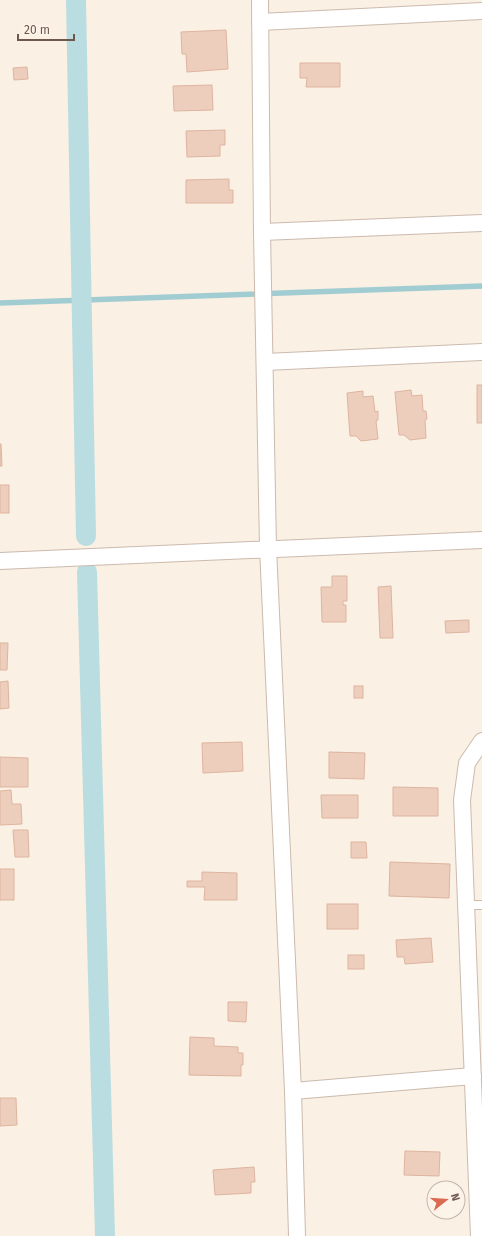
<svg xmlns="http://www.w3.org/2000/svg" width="482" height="1236" font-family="'Fira Sans',sans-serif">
<rect width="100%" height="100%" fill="#faf0e3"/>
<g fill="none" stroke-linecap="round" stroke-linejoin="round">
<path stroke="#a1ccd2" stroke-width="5.5" d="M0,303L482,286"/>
<g stroke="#badde1" stroke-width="20">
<path d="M76,0L86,536"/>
<path d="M87,572L105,1236"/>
</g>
</g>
<g fill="#edcebd" stroke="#deb49f">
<path d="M226,30L228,69L187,72L186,54H182L181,32Z"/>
<path d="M300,63H340V87H306L307,78H300Z"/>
<path d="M27,67L28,79L14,80L13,68Z"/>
<path d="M212,85L213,110L174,111L173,86Z"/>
<path d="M225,130V145H220V156L187,157L186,131Z"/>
<path d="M229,179V190H233V203H186V180Z"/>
<rect x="477" y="385" width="5" height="38"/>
<path d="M411,390L412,396L422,395L423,411H426L427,419L425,420L426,438L410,440L404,435H399L395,392Z"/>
<path d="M363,391V397L373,396L375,412L378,411V420L376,421L378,439L361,441L356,436H350L347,393Z"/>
<path d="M0,444H1L2,466H0Z"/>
<rect x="0" y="485" width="9" height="28"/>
<path d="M332,576H347V601H343V605H346V622H322L321,587H332Z"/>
<path d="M391,586L393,638H380L378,587Z"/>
<path d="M469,620V632L446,633L445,621Z"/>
<path d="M0,643H8L7,670H0Z"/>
<path d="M8,681L9,708L0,709V682Z"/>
<rect x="354" y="686" width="9" height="12"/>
<path d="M242,742L243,771L203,773L202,743Z"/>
<path d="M329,752L365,753L364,779L329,778Z"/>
<path d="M0,757L28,758V787H0Z"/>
<path d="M393,787L438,788V816H393Z"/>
<path d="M11,790L12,804H21L22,824L0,825V791Z"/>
<path d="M321,795H358V818H322Z"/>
<path d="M13,830H28L29,857H15Z"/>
<path d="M351,842H366L367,858H351Z"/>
<path d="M390,862L450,864L449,898L389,896Z"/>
<rect x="0" y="869" width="14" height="31"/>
<path d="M202,872L237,873V900H204L205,887H187V881H202Z"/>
<rect x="327" y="904" width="31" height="25"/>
<path d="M431,938L433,962L405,964L404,957H397L396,940Z"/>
<rect x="348" y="955" width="16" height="14"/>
<path d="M228,1002H247L246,1022L228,1021Z"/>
<path d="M190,1037L214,1038V1046L238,1047V1053H243V1065H241V1076L189,1075Z"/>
<path d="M0,1098H16L17,1125L0,1126Z"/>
<path d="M405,1151L440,1152L439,1176L404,1175Z"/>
<path d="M254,1167L255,1182H251V1193L215,1195L213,1170Z"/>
</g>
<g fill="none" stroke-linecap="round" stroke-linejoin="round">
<defs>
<path id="lane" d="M466,905H482"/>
<g id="street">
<path d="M260,0L262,232L268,548L293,1091L297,1236"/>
<path d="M260,22L482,11"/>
<path d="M262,232L482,223"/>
<path d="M265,362L482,352"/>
<path d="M0,561L482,540"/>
<path d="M293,1091L473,1076"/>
<path d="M479,1236L462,800L467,763L482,741"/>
</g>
</defs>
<use href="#lane" stroke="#ccbaae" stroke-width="10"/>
<use href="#street" stroke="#ccbaae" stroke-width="18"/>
<use href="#lane" stroke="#fff" stroke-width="8"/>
<use href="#street" stroke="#fff" stroke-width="16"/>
</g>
<g transform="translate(446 1200) rotate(73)"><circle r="19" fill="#fdf4e9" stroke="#c4b5aa"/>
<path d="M0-3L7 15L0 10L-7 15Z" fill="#d96b53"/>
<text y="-6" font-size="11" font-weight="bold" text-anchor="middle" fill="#6f574c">N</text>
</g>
<path d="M18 34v6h56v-6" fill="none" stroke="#6f574c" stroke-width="2"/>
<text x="24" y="34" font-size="12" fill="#6f574c" stroke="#fdf4e9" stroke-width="3" paint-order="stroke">20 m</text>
</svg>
